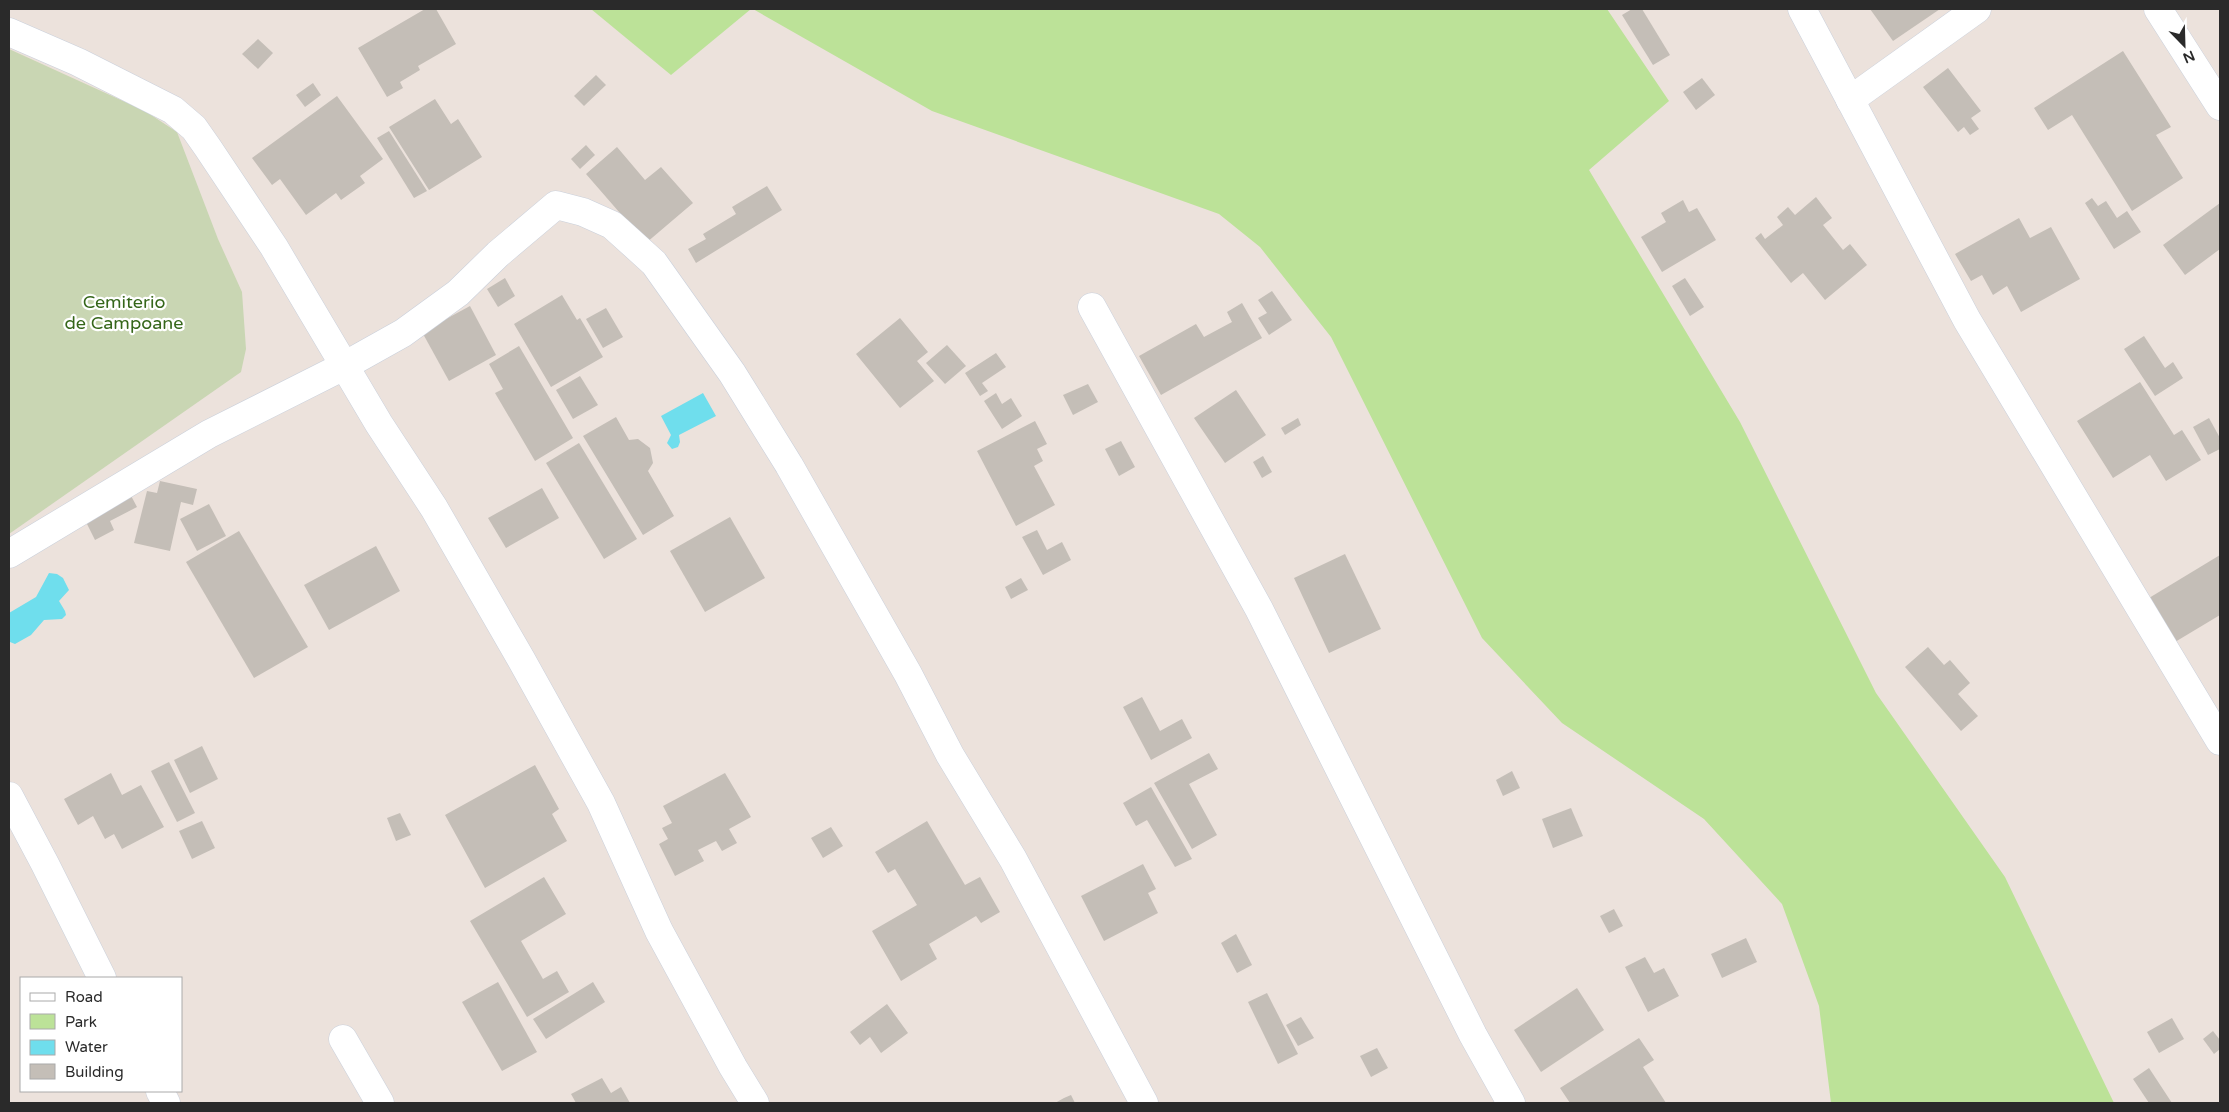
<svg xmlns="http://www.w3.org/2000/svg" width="2229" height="1112" font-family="'Varela Round',sans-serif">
<rect width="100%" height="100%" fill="#ece2dc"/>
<g fill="#bce298">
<path d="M591,9H751L671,75Z"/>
<path d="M753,9H1607L1669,101L1589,170L1740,422L1876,693L2005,877L2114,1103H1831L1819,1006L1782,904L1704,819L1562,723L1482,638L1331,337L1260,247L1219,214L932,111Z"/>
</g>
<path fill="#c9d6b3" d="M9,49L145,111L177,132L218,239L242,292L246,349L241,372L9,534Z"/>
<g fill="#6fdeed">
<path d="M703,393L716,416L679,435L680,442L678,447L672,449L667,443L671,435L661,416Z"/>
<path d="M49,573L57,574L63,578L69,590L59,601L65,611L66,615L62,619L44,620L31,635L15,644L10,642L9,613L36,597Z"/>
</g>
<g fill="#c4beb7">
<path d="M425,9H436L456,44L418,66L420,70L400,82L403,88L387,97L358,48Z"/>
<path d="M1632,9H1642L1670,55L1653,65L1622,15Z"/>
<path d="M1870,9H1940L1893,41Z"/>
<path d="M258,39L273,53L258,69L242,54Z"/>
<path d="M2123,51L2171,127L2156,135L2183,178L2132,211L2072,115L2048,130L2034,108Z"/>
<path d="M1948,68L1981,111L1971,118L1979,129L1970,135L1964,127L1958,132L1923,87Z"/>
<path d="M596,75L606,85L584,106L574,96Z"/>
<path d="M1702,78L1715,95L1696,110L1683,92Z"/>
<path d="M313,83L321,95L305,107L296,95Z"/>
<path d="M337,96L383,159L360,176L365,183L341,200L336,193L306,215L280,179L272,185L252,158Z"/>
<path d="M435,99L451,124L458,119L482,157L429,190L389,127Z"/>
<path d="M389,131L427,191L414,198L377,138Z"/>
<path d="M586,145L595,155L580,169L571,159Z"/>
<path d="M617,147L645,180L661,167L693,203L646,243L586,174Z"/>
<path d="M767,186L782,210L696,263L688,249L706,239L703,234L736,214L732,207Z"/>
<path d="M1816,197L1832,218L1823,225L1843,250L1850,244L1867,265L1825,300L1803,273L1791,283L1755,238L1761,233L1765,239L1783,225L1777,217L1788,207L1795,215Z"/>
<path d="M2092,198L2098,206L2106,201L2117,218L2127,211L2141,232L2114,249L2085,203Z"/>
<path d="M1683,200L1689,212L1697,208L1716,240L1662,272L1641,237L1666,222L1661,213Z"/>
<path d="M2220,203V249L2185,275L2163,245Z"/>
<path d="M2019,218L2030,238L2051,227L2080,279L2021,312L2007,286L1993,295L1982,275L1971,281L1955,254Z"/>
<path d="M505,278L515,296L498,307L487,289Z"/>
<path d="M1685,278L1704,307L1690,316L1672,286Z"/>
<path d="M1272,291L1292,320L1269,335L1258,318L1267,313L1258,300Z"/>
<path d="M562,295L577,320L580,318L603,357L551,387L514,324Z"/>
<path d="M1242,303L1262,338L1161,395L1139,356L1196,324L1204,337L1232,322L1227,312Z"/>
<path d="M470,306L496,355L449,381L422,332Z"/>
<path d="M606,308L623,337L603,348L586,319Z"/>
<path d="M900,318L928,352L917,361L934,381L900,408L856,354Z"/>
<path d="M2144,336L2165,368L2173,362L2183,378L2155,396L2124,349Z"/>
<path d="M947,345L966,366L945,384L926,363Z"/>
<path d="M519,346L573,438L535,461L495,393L503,389L489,364Z"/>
<path d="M996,353L1006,367L982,383L988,391L980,396L965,373Z"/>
<path d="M580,376L598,405L573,419L556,390Z"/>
<path d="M2140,382L2174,435L2182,430L2201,460L2166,481L2150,455L2113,478L2077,421Z"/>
<path d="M1088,384L1098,402L1073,415L1063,395Z"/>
<path d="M1236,390L1266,435L1225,463L1194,418Z"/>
<path d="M996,393L1002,404L1011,398L1022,416L1002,429L984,401Z"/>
<path d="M616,417L629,440L638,439L650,448L653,463L648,471L674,516L643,535L583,436Z"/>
<path d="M1298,418L1301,425L1285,435L1281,428Z"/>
<path d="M2209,418L2220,438V449L2208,455L2193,427Z"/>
<path d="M1035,421L1047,444L1037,449L1043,461L1034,466L1055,505L1016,526L977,451Z"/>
<path d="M1121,441L1135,467L1119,476L1105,449Z"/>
<path d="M579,443L637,539L604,559L546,463Z"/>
<path d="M1263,456L1272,472L1262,478L1253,462Z"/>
<path d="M160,481L197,489L193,505L181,502L170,551L134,543L147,491L157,493Z"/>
<path d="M542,488L559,518L506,548L488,518Z"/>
<path d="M129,492L137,507L110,521L114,530L95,540L83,516Z"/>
<path d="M209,504L226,536L197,551L180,519Z"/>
<path d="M730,517L765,578L705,612L670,551Z"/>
<path d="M1037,530L1047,550L1062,542L1071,560L1043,575L1022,537Z"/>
<path d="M239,531L308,647L254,678L186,562Z"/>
<path d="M376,546L400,591L329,630L304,585Z"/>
<path d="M1345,554L1381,629L1329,653L1294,578Z"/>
<path d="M2220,555V615L2175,642L2149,598Z"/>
<path d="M1021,578L1028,590L1011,599L1005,587Z"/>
<path d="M1928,647L1944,665L1950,660L1970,683L1958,694L1978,716L1961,731L1905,667Z"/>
<path d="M1142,697L1160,731L1182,719L1192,738L1151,760L1123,707Z"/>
<path d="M202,746L218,779L190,793L174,760Z"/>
<path d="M1209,753L1218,769L1189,784L1217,835L1192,849L1154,783Z"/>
<path d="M169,762L195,813L177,822L151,771Z"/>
<path d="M535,765L559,809L552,814L567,841L485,888L445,815Z"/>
<path d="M1512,771L1520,788L1503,796L1496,780Z"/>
<path d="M111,773L122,795L141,785L164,827L122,849L114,834L105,839L93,816L78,825L64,799Z"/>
<path d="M725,773L751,817L729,829L737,843L722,851L716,841L698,850L704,861L675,876L659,844L668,839L662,828L672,823L663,806Z"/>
<path d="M1151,787L1192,859L1175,867L1147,820L1136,826L1123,803Z"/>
<path d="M1571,808L1583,836L1553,848L1542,819Z"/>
<path d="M400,813L411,835L396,841L387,818Z"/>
<path d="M202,821L215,848L192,859L179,831Z"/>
<path d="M927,821L965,885L980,877L1000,912L981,923L976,916L929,944L937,959L901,981L872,931L917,905L895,869L888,873L875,852Z"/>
<path d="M831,827L843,846L823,858L811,838Z"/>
<path d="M1143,864L1156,889L1148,893L1158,913L1104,941L1081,896Z"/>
<path d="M544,877L566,914L521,941L543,979L557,971L569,992L527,1017L470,921Z"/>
<path d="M1614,909L1623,926L1609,933L1600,916Z"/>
<path d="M1236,934L1252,965L1237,973L1221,943Z"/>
<path d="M1746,938L1757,962L1722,978L1711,954Z"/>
<path d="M1645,957L1654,973L1664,968L1679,996L1648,1012L1625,967Z"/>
<path d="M498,982L537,1052L502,1071L462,1002Z"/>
<path d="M593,982L605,1002L546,1039L533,1019Z"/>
<path d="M1577,988L1604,1030L1541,1072L1514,1030Z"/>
<path d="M1267,993L1298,1054L1278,1064L1248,1002Z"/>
<path d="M887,1004L908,1033L881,1053L870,1037L860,1045L850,1032Z"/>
<path d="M1301,1017L1314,1038L1298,1046L1286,1025Z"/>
<path d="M2172,1018L2184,1039L2159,1053L2147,1032Z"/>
<path d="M2213,1031L2220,1040V1049L2214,1054L2203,1039Z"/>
<path d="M1639,1038L1654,1060L1643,1067L1666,1103H1570L1560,1088Z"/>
<path d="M1377,1048L1388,1068L1371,1077L1360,1056Z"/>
<path d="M2149,1068L2172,1103H2149L2133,1079Z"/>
<path d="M602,1078L611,1093L621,1087L630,1103H576L571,1094Z"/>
<path d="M1071,1095L1075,1103H1055L1064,1098Z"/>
</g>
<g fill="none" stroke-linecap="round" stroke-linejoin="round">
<defs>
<g id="minor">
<path d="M1802,9L1967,320L2220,741"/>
<path d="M2158,9L2220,106"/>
<path d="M9,32L78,62L173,110L194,128L208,148L274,247L379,424L434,508L521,659L601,803L659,931L733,1067L755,1103"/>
<path d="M1850,100L1977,9"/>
<path d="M1092,307L1259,609L1473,1035L1511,1103"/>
<path d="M9,554L209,434L344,366L403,333L458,293L498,254L556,205L583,212L612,225L654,263L732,373L789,465L908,674L950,755L1013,859L1144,1103"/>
<path d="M9,796L45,864L102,978"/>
<path d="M343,1039L380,1103"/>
<path d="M160,1091L166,1103"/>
</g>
</defs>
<use href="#minor" stroke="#cad0db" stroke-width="29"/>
<use href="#minor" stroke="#fff" stroke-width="28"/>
</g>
<g text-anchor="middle" stroke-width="4.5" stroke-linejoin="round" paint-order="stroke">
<g font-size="18" fill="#35661a" stroke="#fff">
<text x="124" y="308">Cemiterio<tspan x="124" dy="21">de Campoane</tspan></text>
</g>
</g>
<rect width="2229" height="1112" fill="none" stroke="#2a2a2a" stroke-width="20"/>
<rect x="20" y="977" width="162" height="115" fill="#ffffff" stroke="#aaaaaa"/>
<rect x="30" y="993" width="25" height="8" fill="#ffffff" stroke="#aaaaaa"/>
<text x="65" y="1002" font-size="15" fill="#2a2a2a">Road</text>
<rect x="30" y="1014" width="25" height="15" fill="#bce298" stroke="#aaaaaa"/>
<text x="65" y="1027" font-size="15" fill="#2a2a2a">Park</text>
<rect x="30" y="1040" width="25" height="15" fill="#6fdeed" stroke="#aaaaaa"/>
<text x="65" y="1052" font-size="15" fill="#2a2a2a">Water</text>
<rect x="30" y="1064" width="25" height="15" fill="#c4beb7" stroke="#aaaaaa"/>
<text x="65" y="1077" font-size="15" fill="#2a2a2a">Building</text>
<g transform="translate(2184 45) rotate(157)" stroke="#ffffff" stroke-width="4" paint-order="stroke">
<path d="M0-4L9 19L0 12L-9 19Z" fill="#2a2a2a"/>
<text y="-8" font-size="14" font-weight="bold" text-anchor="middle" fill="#2a2a2a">N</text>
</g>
</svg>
